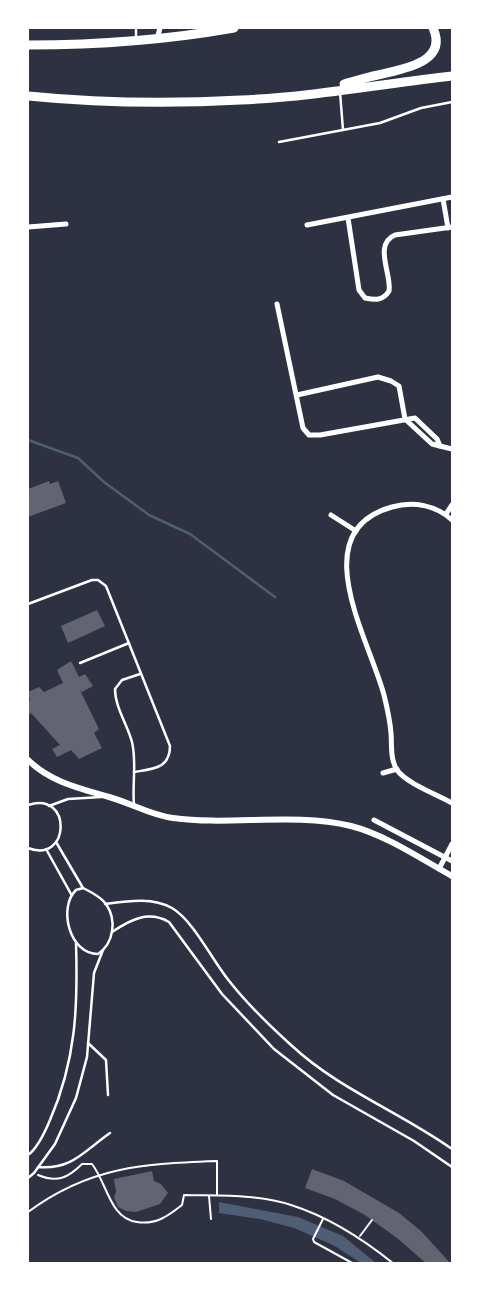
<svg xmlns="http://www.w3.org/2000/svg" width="480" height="1291" font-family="Ubuntu,sans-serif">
<rect width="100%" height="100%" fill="#2d3142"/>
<path fill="#4f5d75" d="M219,1202L298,1217L343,1236L376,1263H361L333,1245L294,1228L260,1219L219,1213Z"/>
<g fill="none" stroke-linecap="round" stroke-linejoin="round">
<path stroke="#4f5d75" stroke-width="2.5" d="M28,440L78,458L104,482L149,515L190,534L275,597"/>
</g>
<g fill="#626471">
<path d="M49,481L50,484L58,481L66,503L28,517V489Z"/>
<path d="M97,610L105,626L68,643L61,626Z"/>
<path d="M71,661L79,677L85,674L93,686L82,692L80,690L99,729L94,733L102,748L79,759L71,750L57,757L52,749L60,745L31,713L28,715V701L30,700L28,692L39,687L44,692L63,683L57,670Z"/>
<path d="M312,1169L344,1181L399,1213L421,1231L451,1264H427L397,1238L365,1215L335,1199L305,1188Z"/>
<path d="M152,1171L154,1181L161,1184L168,1193L160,1204L136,1212L126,1211L118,1207L114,1197L116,1192L114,1179Z"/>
</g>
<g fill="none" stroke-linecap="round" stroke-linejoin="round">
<g stroke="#fff" stroke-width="2">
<path d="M38,1175C57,1183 68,1178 82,1164H92C107,1183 110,1219 137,1222C156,1225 168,1216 182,1205L184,1195C219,1196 257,1194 291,1205C329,1217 363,1239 394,1264"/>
<path d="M209,1196L211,1219"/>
<path d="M28,1212C90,1166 143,1164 217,1161V1195"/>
<path d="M323,1219L313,1239L314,1242L354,1264"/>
<path d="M360,1236L372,1220"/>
</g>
<g stroke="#fff" stroke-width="2.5">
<path d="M136,39V28"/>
<path d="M340,92L343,130"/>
<path d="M279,142L380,123L421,108L452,102"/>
<path d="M28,604L92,580H98L106,586L170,746C170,769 152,769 134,772"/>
<path d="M80,663L129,643"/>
<path d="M28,805C73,790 70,865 28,848"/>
<path d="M134,805C132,783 137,763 132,742C127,724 115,707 115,689L122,680L140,674"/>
<path d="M49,806L68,799L101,797"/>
<path d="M56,842L83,888"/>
<path d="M46,849L71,894"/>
<path d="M83,888C91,892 100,896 106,904C117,920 114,943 98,954C69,954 58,907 76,890Z"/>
<path d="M105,904C128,901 152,897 172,908C194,921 213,962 230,982C248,1005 269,1025 291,1045C338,1089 400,1112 452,1149"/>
<path d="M112,932C130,920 148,910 169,922L222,994L274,1049L333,1095L414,1141L452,1167"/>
<path d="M88,1043L106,1060L108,1095"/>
<path d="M28,1155C38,1148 45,1132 50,1120C76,1060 78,1007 76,943"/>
<path d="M38,1167C72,1170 84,1151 110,1133"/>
<path d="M28,1178L34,1173L55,1144L76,1098L87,1057L94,973L103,950"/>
</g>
<g stroke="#fff" stroke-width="5">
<path d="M157,39L160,28"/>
<path d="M443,199L448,228"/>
<path d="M348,218L359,290L365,298C375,300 383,301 389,291C392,275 373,244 395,235L452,227"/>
<path d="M307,225L452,197"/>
<path d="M28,227L66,224"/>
<path d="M277,304L303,428L309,435H320L415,418L437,439L440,446"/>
<path d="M297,395L378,377L391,381L399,386L405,419L432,444L452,449"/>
<path d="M446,514L452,505"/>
<path d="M331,515L356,531"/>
<path d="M452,520C436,505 413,501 392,507C303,531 370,641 384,695C387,707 390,721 391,733C392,745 390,759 397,770C406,783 438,795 452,803"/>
<path d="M383,773L397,769"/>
<path d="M374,820L452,861"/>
<path d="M439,869L452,844"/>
</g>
<path stroke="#fff" stroke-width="6" d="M28,760C51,782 78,788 109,797C131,803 150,815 173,818C231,826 293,812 351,826C386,835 421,859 452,876"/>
<g stroke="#fff" stroke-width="9">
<path d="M28,45C97,45 166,40 234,28"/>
<path d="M344,84C356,81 367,77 378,75C401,69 449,63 433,28"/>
<path d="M28,96C99,103 169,104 241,100C311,97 382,84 452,76"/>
</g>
</g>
<rect width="480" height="1291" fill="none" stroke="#ffffff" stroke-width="58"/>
</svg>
